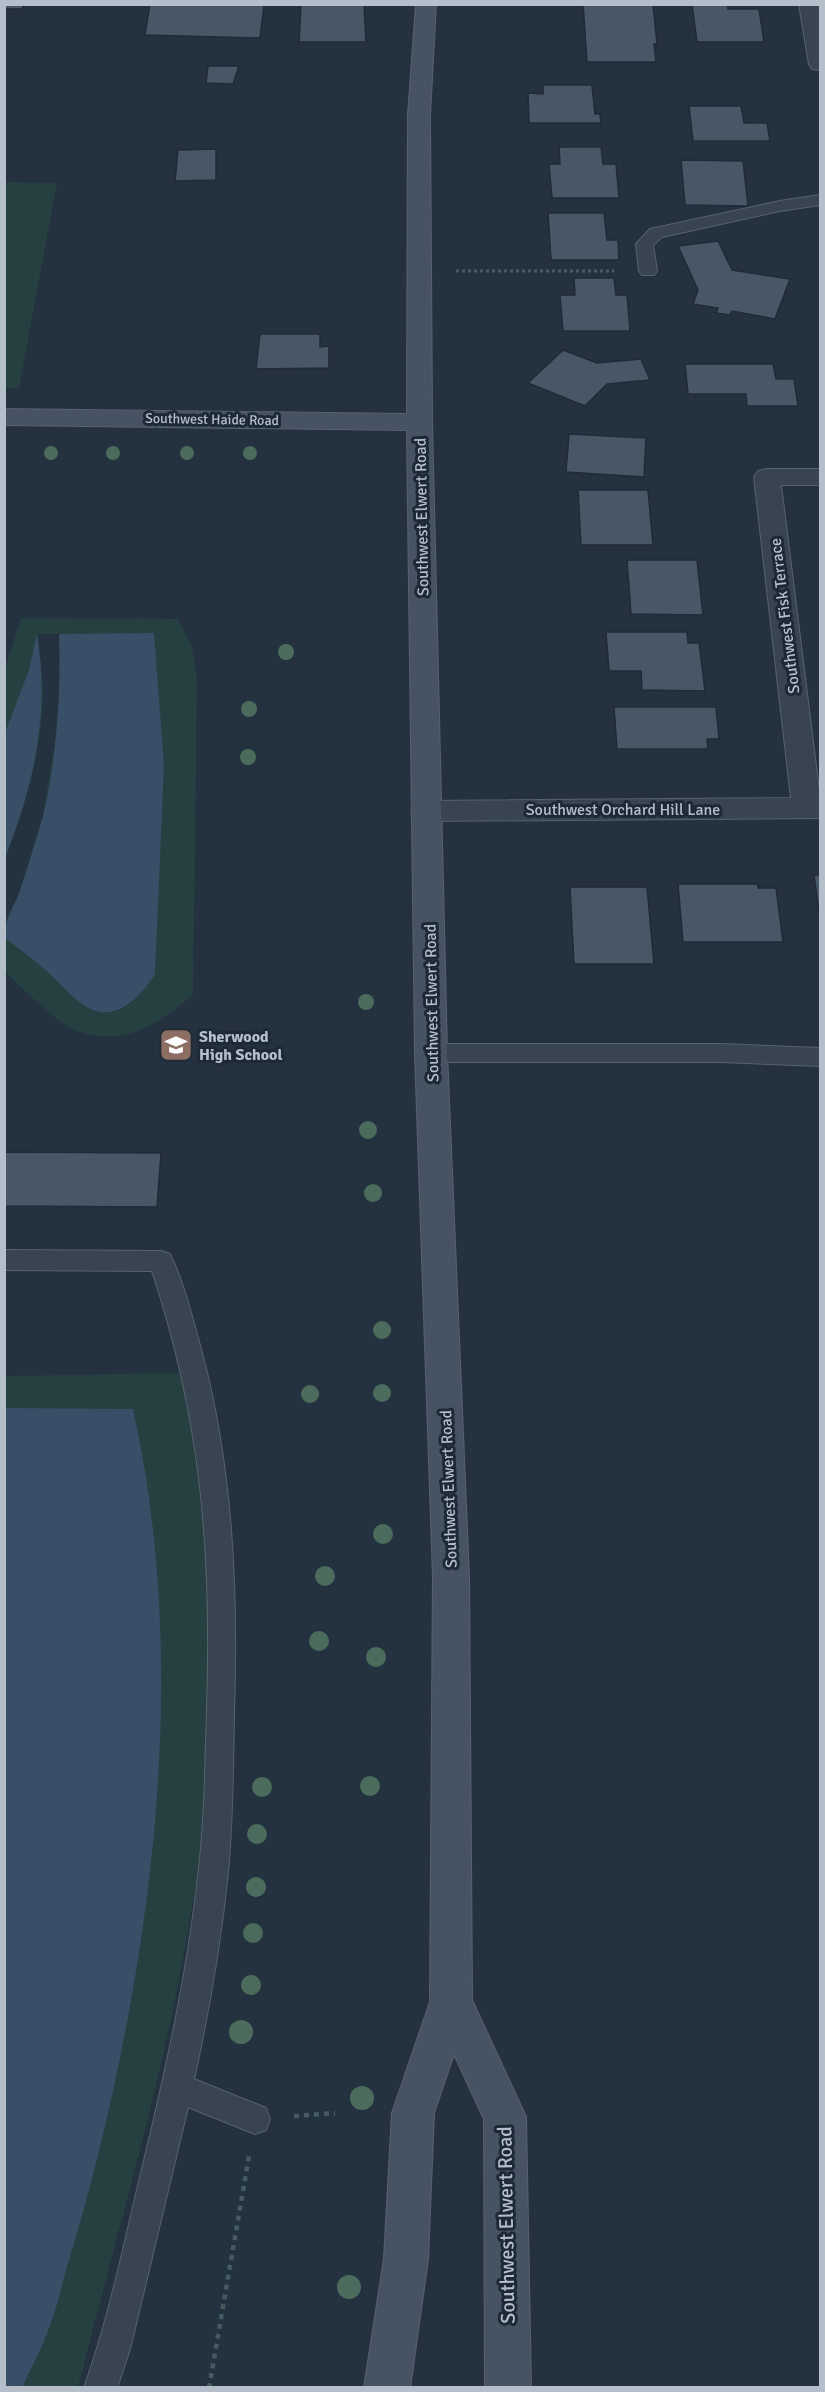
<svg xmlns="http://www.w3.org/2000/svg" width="825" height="2392" font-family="Signika,sans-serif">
<rect width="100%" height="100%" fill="#24323f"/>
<g fill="#263f40">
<path d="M5,182L57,183L19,388H5Z"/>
<path d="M21,618L178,619L192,647L197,678L193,994C160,1025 118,1050 72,1029C54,1020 21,987 5,972V922L19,893L43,815L54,747L61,686L59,634H38C38,653 43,673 43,693C42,750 26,806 5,858V668Z"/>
<path d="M181,1373C205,1464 209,1558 208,1651C208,1714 209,1780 203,1843C200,1868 194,1894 190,1919C164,2078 117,2232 78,2387H5L4,1376Z"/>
</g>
<g fill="#384f67">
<path d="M154,633L164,765L155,974C143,993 122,1018 96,1011C79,1006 64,987 52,976C37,962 21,950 5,938C4,919 14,908 20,891C28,866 36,841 43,816C57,757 61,694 59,634Z"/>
<path d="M37,634C50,713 34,784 5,858V733L29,670Z"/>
<path d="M5,1408L133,1409C185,1642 159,1899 104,2130C93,2177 80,2224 66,2270C61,2290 56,2310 49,2328C42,2348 31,2368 22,2388L4,2387Z"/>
</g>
<g fill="#485766" stroke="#1f2b36" stroke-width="1.5">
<path d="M4,4H24L22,9H4Z"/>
<path d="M150,4L264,5L260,38L145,35Z"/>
<path d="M301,4H364L366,42H299Z"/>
<path d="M583,4H653L657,44H654L656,62H587Z"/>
<path d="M692,4H727L728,9H759L764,42H697Z"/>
<path d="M208,66H239L233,84L206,83Z"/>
<path d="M543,85H592L595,114H600L601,123H529L528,93L543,94Z"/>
<path d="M689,106H741L744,123H767L770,141H693Z"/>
<path d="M559,147H601L603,164H616L619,198H552L549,164H560Z"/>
<path d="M216,149V180L175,181L178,150Z"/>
<path d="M681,160L743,161L748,206L685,205Z"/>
<path d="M548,213H604L607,240H618L619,260H551Z"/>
<path d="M718,241L732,270L790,279L775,319L732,311L730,315L716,313L718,308L693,304L698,290L678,246Z"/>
<path d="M574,278H614L616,295H627L630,331H563L560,295H575Z"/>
<path d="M260,334H320V347L329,346V368L256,369Z"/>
<path d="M563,350L597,363L641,359L650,380L607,384L585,406L528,383Z"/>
<path d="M685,364H773L776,379H794L798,406H747L746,394H688Z"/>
<path d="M569,434L646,438L644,477L566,472Z"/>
<path d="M578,490H648L653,545H581Z"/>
<path d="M627,560H697L703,615L631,614Z"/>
<path d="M606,632H687L688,643H699L705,691L642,690L641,671H609Z"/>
<path d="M614,707H716L719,739H707L708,749H617Z"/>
<path d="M814,875H820V919Z"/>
<path d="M678,884H758V888H776L783,942H683Z"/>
<path d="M570,887H647L654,964H574Z"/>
<path d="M4,1152L161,1153L157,1207L4,1206Z"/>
</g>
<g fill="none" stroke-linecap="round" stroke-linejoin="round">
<defs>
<g id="lane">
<path d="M820,195V205L780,211L662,237L653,245L657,271L654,275H642L639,271L636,244L650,229L780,201Z"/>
<path d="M431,1044H721L820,1048V1066L721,1062H431L423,1059L420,1053L423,1047Z"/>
<path d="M4,1250L161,1251L170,1254C184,1283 192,1317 201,1349C233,1468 238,1591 234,1714C233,1767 233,1820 228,1872C221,1942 209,2011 194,2079L266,2108L270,2119L266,2130L255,2134L188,2107L130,2349L117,2388H84C109,2318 124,2244 141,2173C165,2075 187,1976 198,1876C205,1821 205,1765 207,1710C212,1554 202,1420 152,1271L4,1270Z"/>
</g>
<g id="street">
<path d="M799,4H819L820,70L812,69L809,64Z"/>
<path d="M767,469H820V485H781L820,798V818L426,821L416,818L411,811L416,804L426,801L791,798L754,477L758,471Z"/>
</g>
<path id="secondary" d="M416,4H436L430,115L432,422L447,1053L469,1577L472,2000L526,2117L531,2388H485L484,2119L454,2054L434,2113L428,2259L410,2388H364L384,2259L392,2113L430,2002L433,1577L415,1053L407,430L4,425V409L407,414L408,115Z"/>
</defs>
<use href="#lane" stroke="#56626d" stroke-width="2"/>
<use href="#street" stroke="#56626d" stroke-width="2"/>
<use href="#secondary" stroke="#56626d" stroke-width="2"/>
<path stroke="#445c5d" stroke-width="3" stroke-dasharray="3 3" stroke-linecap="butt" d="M456,271H614"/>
<g stroke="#445c5d" stroke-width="4.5" stroke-dasharray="5 5" stroke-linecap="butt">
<path d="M294,2116L335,2113"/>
<path d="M209,2388L249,2156"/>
</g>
<use href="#lane" fill="#38444f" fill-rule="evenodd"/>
<use href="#street" fill="#38444f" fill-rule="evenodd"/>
<use href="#secondary" fill="#465362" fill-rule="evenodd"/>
</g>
<g fill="#4b6c5c">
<circle cx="51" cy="453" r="7"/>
<circle cx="113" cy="453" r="7"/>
<circle cx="187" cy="453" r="7"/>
<circle cx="250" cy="453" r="7"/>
<circle cx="286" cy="652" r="8"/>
<circle cx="249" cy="709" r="8"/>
<circle cx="248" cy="757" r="8"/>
<circle cx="366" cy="1002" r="8"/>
<circle cx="368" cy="1130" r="9"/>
<circle cx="373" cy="1193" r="9"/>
<circle cx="382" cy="1330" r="9"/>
<circle cx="382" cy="1393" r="9"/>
<circle cx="310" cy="1394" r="9"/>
<circle cx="383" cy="1534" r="10"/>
<circle cx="325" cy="1576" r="10"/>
<circle cx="319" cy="1641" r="10"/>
<circle cx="376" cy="1657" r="10"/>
<circle cx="370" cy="1786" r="10"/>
<circle cx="262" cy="1787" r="10"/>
<circle cx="257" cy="1834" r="10"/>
<circle cx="256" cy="1887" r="10"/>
<circle cx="253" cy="1933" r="10"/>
<circle cx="251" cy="1985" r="10"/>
<circle cx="241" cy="2032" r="12"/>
<circle cx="362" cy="2098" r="12"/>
<circle cx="349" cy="2287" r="12"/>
</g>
<defs>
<symbol id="school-square" viewBox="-11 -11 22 22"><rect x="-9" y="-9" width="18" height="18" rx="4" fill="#8d6e63" stroke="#1d2934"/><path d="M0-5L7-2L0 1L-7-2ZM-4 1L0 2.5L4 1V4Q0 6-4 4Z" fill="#fff"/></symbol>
</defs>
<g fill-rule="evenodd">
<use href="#school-square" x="157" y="1026" width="38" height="38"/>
</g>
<g text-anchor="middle" stroke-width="6" stroke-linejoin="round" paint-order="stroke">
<g font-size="14" fill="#b5bfca" stroke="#1d2934">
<text transform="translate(212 419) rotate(1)" y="5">Southwest Haide Road</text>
</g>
<g font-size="16" fill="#b5bfca" stroke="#1d2934">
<text transform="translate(421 517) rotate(-91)" y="6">Southwest Elwert Road</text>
<text transform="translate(784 616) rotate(-97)" y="6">Southwest Fisk Terrace</text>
<text x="623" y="815">Southwest Orchard Hill Lane</text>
<text transform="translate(431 1003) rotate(-91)" y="6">Southwest Elwert Road</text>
<text transform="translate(448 1489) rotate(-92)" y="6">Southwest Elwert Road</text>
</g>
<g font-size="16" font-weight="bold" fill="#b5bfca" stroke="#1d2934" text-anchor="start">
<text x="199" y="1042">Sherwood<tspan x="199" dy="18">High School</tspan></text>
</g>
<g font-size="20" fill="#b5bfca" stroke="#1d2934">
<text transform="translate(506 2225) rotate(-91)" y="7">Southwest Elwert Road</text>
</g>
</g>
<rect width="825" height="2392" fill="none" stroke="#b5bfca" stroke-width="12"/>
</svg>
